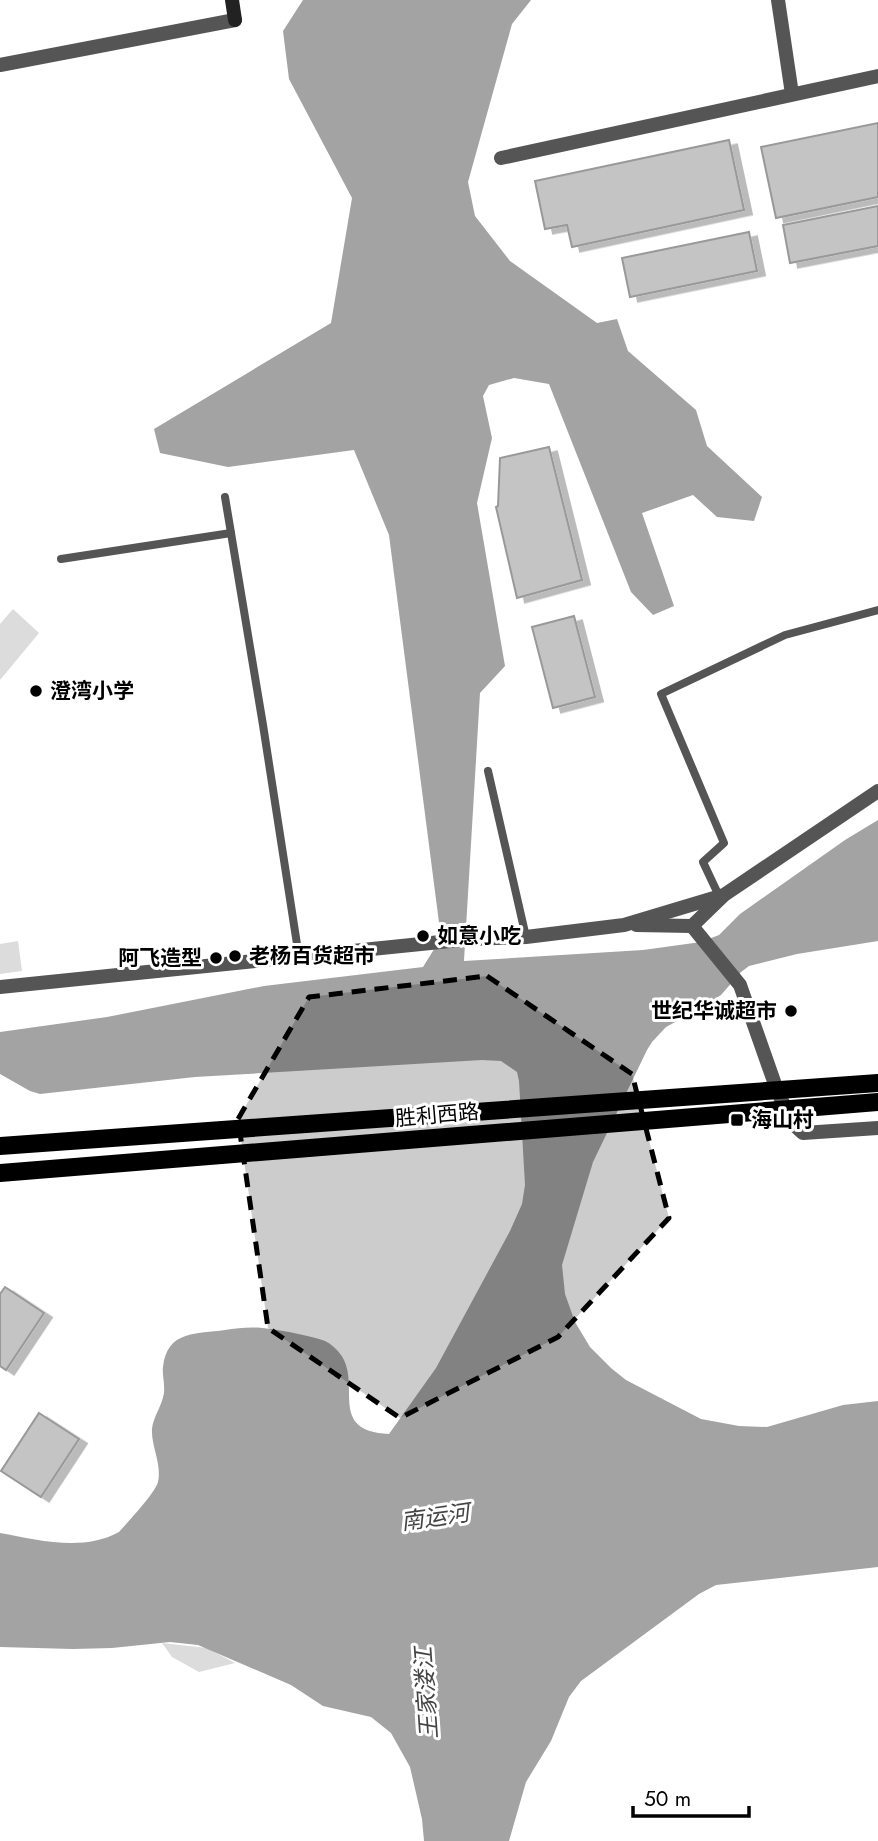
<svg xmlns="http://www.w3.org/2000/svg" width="878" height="1841" font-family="Jost,'Noto Sans SC',sans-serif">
<defs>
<filter id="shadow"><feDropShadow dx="8" dy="4.5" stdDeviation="0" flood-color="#0004"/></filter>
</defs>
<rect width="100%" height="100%" fill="#fff"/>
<g fill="#dcdcdc">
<path d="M13,609L39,633L0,680V624Z"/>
<path d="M18,941L22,971L0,974V944Z"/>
<path d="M162,1643L207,1648L235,1663L199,1672L172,1657Z"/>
</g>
<path fill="#a3a3a3" d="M303,0H531L512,24L468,182L475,216L510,261L597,323L617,319L628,351L696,410L707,446L762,497L754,521L717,517L693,495L642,513L674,606L653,615L631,592L549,384L514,378L489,385L483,396L492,438L477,503L505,666L480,693L464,961L643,950L701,942L719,935L740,914L845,840L878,820V941L797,954L749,966L741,972L721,995L701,1008L666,1027L652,1042L647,1050L593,1162L562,1265L565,1294L575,1322L590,1347L611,1368L626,1380L701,1419L739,1426L767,1427L843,1405L878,1401V1567L716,1585L699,1594L581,1681L569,1697L551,1741L526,1782L509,1841H424L422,1819L410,1767L391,1733L371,1717L323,1706L291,1685L198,1645L170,1642L112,1648L73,1649L0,1647V1533C38,1540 83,1552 119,1532C128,1522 155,1493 158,1482C162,1464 151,1446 152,1429C153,1417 162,1406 164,1393C165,1384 162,1375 163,1367C167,1330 197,1334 225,1330C237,1328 250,1327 262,1328C276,1329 312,1336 325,1341C331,1344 337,1349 341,1355C362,1385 327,1431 389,1434L436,1368L510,1231L522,1204L525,1185L519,1081L517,1072L501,1061L482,1060L195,1077L40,1094L30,1091L0,1074V1032L107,1017L264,986L423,967L441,938L389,535L354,450L228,467L160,453L154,429L331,323L352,198L289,79L283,31Z"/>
<g fill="#c4c4c4" stroke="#999" stroke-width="2" filter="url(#shadow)">
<path d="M878,123V197L776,218L761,147Z"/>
<path d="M729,140L744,210L572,247L567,225L545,229L535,181Z"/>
<path d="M878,206V246L790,263L783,225Z"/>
<path d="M749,232L757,271L630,297L622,258Z"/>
<path d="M549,447L582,580L517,598L496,507L498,506L500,458Z"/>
<path d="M574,616L595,697L553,708L532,627Z"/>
<path d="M5,1287L44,1313L6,1370L0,1366V1294Z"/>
<path d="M39,1413L79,1439L41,1497L1,1471Z"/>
</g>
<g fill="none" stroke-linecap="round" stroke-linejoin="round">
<g stroke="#555" stroke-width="8">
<path d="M225,497L263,725L299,957"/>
<path d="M61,559L231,533"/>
<path d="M488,771L526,937"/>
<path d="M719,896L703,862L724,843L661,694L785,635L878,610"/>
</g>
<g stroke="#555" stroke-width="14">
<path d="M778,0L792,94"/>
<path d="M0,65L235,20"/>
<path d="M501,158L878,76"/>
<path d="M636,925L692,926L723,896"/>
<path d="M692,926L740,985L777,1090L792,1123L803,1133L878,1128"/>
<path d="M0,987L470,939L526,937L624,925L724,895L878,791"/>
</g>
<path stroke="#222" stroke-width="14" d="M232,0L235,20"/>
<g stroke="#000" stroke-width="18">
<path d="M0,1146L878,1083"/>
<path d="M0,1173L878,1102"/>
</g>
</g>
<path fill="#000" fill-opacity="0.2" stroke="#000" stroke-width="5" stroke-dasharray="14 9" stroke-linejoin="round" d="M487,976L632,1074L669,1218L558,1337L400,1418L268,1328L238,1119L309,997Z"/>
<g fill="#000" stroke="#fff" stroke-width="2.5">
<circle cx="36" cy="691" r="7"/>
<circle cx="423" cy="936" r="7"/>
<circle cx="235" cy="956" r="7"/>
<circle cx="216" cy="958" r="7"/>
<circle cx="791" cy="1011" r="7"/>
<rect x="730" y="1113" width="14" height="14" rx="3.5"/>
</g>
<g text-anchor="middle" stroke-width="6" stroke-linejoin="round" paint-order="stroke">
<g font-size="21" font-weight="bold" fill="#000" stroke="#fff" text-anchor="start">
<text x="50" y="698">澄湾小学</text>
<text x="437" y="943">如意小吃</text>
<text x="249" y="963">老杨百货超市</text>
<text x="202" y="965" text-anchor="end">阿飞造型</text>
<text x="777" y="1018" text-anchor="end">世纪华诚超市</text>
<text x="751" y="1127">海山村</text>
</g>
<g font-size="21" fill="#000" stroke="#fff">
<text transform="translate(437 1115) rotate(-5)" y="7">胜利西路</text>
</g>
<g font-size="23" font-style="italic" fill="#444" stroke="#fff">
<text transform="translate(435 1517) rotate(-8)" y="8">南运河</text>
<text transform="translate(426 1693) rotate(-94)" y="8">王家溇江</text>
</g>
</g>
<path d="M633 1806v10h116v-10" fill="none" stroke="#000000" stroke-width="3.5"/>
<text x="644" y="1806" font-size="21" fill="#000000" stroke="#ffffff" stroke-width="5" paint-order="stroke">50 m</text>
</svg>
